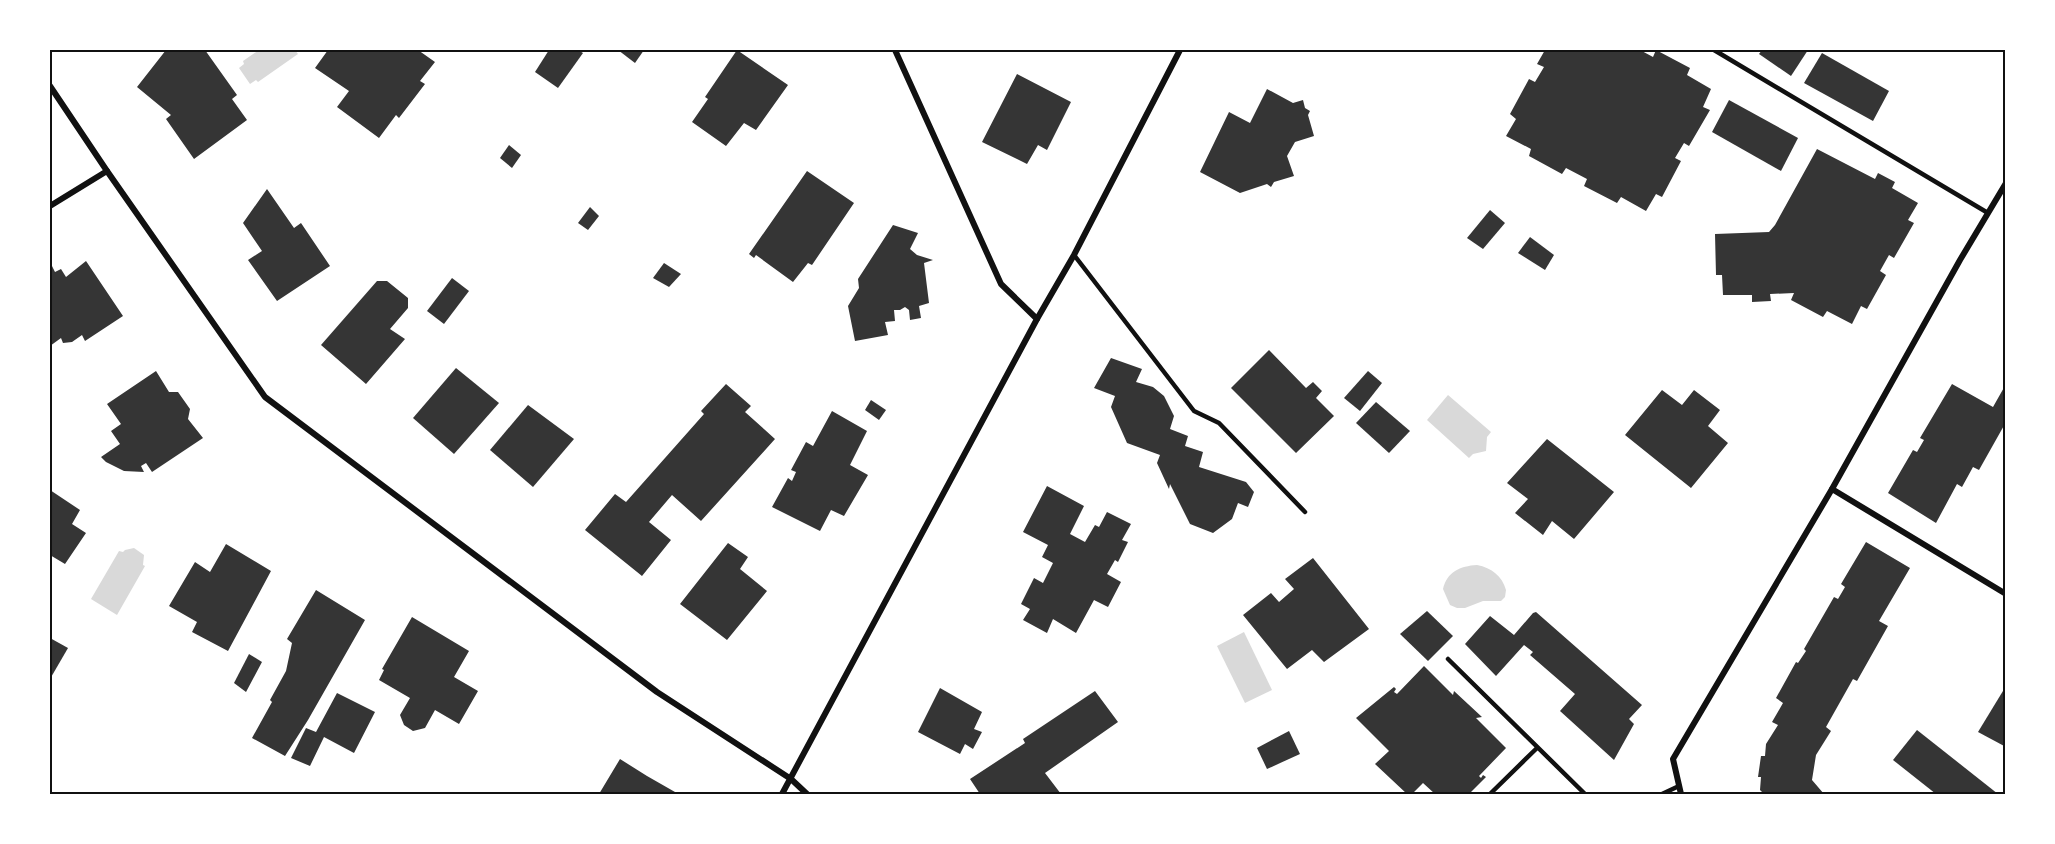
<svg xmlns="http://www.w3.org/2000/svg" width="2055" height="844" font-family="'Source Sans 3',sans-serif">
<rect width="100%" height="100%" fill="#fff"/>
<g fill="#d9d9d9">
<path d="M259,50H295L298,54L258,82L256,80L250,84L239,68L244,64L243,61Z"/>
<path d="M1448,395L1491,432L1487,437L1486,451L1473,454L1469,458L1427,420Z"/>
<path d="M134,548L144,555L143,565L145,566L117,615L91,599L119,551L123,552L125,550Z"/>
<path d="M1477,565C1492,568 1502,576 1506,590L1505,597L1501,601H1483L1465,608H1457L1450,605L1443,589C1447,572 1460,566 1477,565Z"/>
<path d="M1244,632L1272,690L1245,703L1217,646Z"/>
</g>
<g fill="#353535">
<path d="M166,50H205L237,95L232,99L247,120L194,159L166,119L171,115L137,87Z"/>
<path d="M328,50H418L435,62L420,81L425,84L399,118L396,115L379,138L337,107L349,91L315,68Z"/>
<path d="M549,50H578L583,53L558,88L535,72Z"/>
<path d="M618,50H644L635,63Z"/>
<path d="M737,50L788,85L756,130L744,123L726,146L692,122L708,99L705,97Z"/>
<path d="M1545,50H1640L1653,57L1656,50L1690,68L1687,75L1711,89L1703,107L1710,110L1689,146L1684,143L1675,158L1681,161L1662,197L1656,194L1646,211L1621,197L1617,203L1584,186L1587,179L1566,168L1562,174L1529,156L1531,149L1506,136L1516,119L1510,114L1529,79L1535,82L1544,67L1537,64Z"/>
<path d="M1762,50H1808L1791,76L1759,54Z"/>
<path d="M1822,53L1889,91L1873,121L1804,83Z"/>
<path d="M1017,74L1071,102L1047,150L1038,145L1027,164L982,142Z"/>
<path d="M1267,89L1293,103L1303,100L1305,108L1310,111L1308,115L1314,136L1295,142L1287,156L1294,176L1274,182L1271,187L1267,184L1240,193L1200,172L1229,112L1250,123Z"/>
<path d="M1729,100L1798,138L1781,171L1712,132Z"/>
<path d="M509,145L521,155L512,168L500,158Z"/>
<path d="M1817,149L1875,179L1878,173L1895,182L1892,188L1918,203L1908,220L1914,223L1894,258L1889,255L1880,271L1886,275L1867,309L1861,306L1852,324L1827,311L1823,317L1791,300L1794,293L1770,294L1771,301L1752,302V295H1723L1722,275H1716L1715,234L1769,232L1775,225Z"/>
<path d="M807,171L854,203L812,265L808,263L793,282L756,255L754,258L749,254Z"/>
<path d="M267,189L294,228L301,223L330,266L277,301L248,260L262,251L243,223Z"/>
<path d="M590,207L599,216L588,230L578,223Z"/>
<path d="M1490,210L1505,223L1483,249L1467,238Z"/>
<path d="M893,225L918,233L910,249L917,255L933,260L924,263L929,303L919,306L921,318L910,320L909,310L905,307L900,310H894L895,321L885,322L888,335L855,341L848,306L859,288L858,279Z"/>
<path d="M1530,237L1554,255L1545,270L1518,253Z"/>
<path d="M86,261L123,316L85,341L82,335L72,342L63,343L61,338L50,346V268L52,266L55,272L61,269L66,277Z"/>
<path d="M664,263L681,274L669,287L653,278Z"/>
<path d="M452,278L469,291L444,324L427,311Z"/>
<path d="M377,281H387L408,298V308L390,329L405,339L366,384L321,345Z"/>
<path d="M1269,350L1306,388L1313,382L1322,391L1316,398L1334,416L1296,453L1231,388Z"/>
<path d="M1111,358L1142,369L1136,382L1153,387L1164,396L1174,416L1170,429L1188,436L1185,446L1203,452L1199,467L1246,482L1254,492L1248,507L1238,503L1232,519L1213,533L1190,524L1170,484L1169,489L1157,463L1160,455L1127,443L1111,407L1115,396L1094,388Z"/>
<path d="M456,368L499,403L454,454L413,418Z"/>
<path d="M156,371L169,392H178L190,409L188,419L203,438L152,472L146,463L141,466L144,472L124,471L106,462L101,457L120,444L111,431L121,424L107,404Z"/>
<path d="M1368,371L1382,383L1360,411L1344,398Z"/>
<path d="M726,384L751,406L745,412L775,439L701,521L672,495L649,522L671,540L642,576L585,530L615,494L626,502L704,414L701,411Z"/>
<path d="M1952,384L1993,407L2006,384V422L1979,470L1973,467L1962,487L1957,484L1936,523L1888,493L1913,450L1917,452L1924,440L1920,438Z"/>
<path d="M1662,390L1682,405L1694,390L1720,410L1708,426L1728,443L1691,488L1625,435Z"/>
<path d="M871,400L886,410L879,420L865,410Z"/>
<path d="M1376,402L1410,431L1389,453L1356,423Z"/>
<path d="M528,405L574,439L533,487L490,450Z"/>
<path d="M832,411L867,431L850,465L868,475L844,516L831,510L820,531L772,507L788,478L792,481L796,472L791,470L806,442L813,446Z"/>
<path d="M1547,439L1614,492L1574,539L1552,521L1543,535L1515,513L1528,499L1507,483Z"/>
<path d="M1047,486L1084,506L1070,534L1085,542L1095,525L1099,527L1107,512L1131,524L1122,540L1128,542L1118,562L1115,560L1107,574L1121,582L1108,607L1094,600L1076,633L1053,619L1047,633L1023,620L1030,609L1021,604L1034,578L1043,583L1053,563L1042,557L1048,545L1023,532Z"/>
<path d="M50,490L80,510L72,524L86,533L65,564L50,555Z"/>
<path d="M1866,542L1910,568L1879,621L1888,626L1857,681L1853,679L1826,727L1831,731L1816,755L1812,780L1824,794H1764L1760,790L1761,777H1758L1761,756H1765L1766,744L1778,725L1772,722L1783,703L1776,698L1796,662L1798,663L1806,651L1804,649L1834,597L1838,599L1845,587L1841,584Z"/>
<path d="M728,543L748,557L740,569L767,591L727,640L680,604Z"/>
<path d="M226,544L271,571L228,651L192,632L197,622L169,606L195,562L210,572Z"/>
<path d="M1313,558L1369,629L1324,662L1312,650L1287,669L1243,615L1271,593L1279,602L1294,589L1285,579Z"/>
<path d="M316,590L365,620L308,720L285,756L252,738L272,702L270,700L286,671L292,643L287,639Z"/>
<path d="M1427,611L1453,636L1428,661L1400,634Z"/>
<path d="M1536,612L1642,705L1629,719L1634,724L1614,760L1560,711L1575,694L1530,655L1533,652L1524,645L1496,676L1465,644L1490,616L1514,635L1533,613Z"/>
<path d="M412,617L469,651L454,677L478,691L459,724L435,710L425,728L413,731L404,725L400,715L410,698L379,680L384,670L382,669Z"/>
<path d="M50,638L68,648L50,679Z"/>
<path d="M249,654L262,662L246,692L234,683Z"/>
<path d="M1424,666L1453,695L1454,691L1482,717L1476,718L1506,748L1479,776L1481,778L1483,775L1486,777L1469,794H1435L1423,783L1412,794H1407L1375,764L1389,751L1356,718L1394,687L1396,689L1394,692L1397,694Z"/>
<path d="M2006,686V747L1978,732Z"/>
<path d="M940,688L982,712L974,729L982,732L973,749L965,744L960,754L918,732Z"/>
<path d="M1095,691L1118,722L1045,773L1061,794H980L970,779L1025,743L1023,739Z"/>
<path d="M337,693L375,712L354,753L324,737L310,766L291,758L306,728L316,732Z"/>
<path d="M1917,730L1998,794H1936L1893,760Z"/>
<path d="M1289,731L1300,754L1267,769L1257,748Z"/>
<path d="M620,759L647,776L675,792L674,794H599Z"/>
</g>
<g fill="none" stroke-linecap="round" stroke-linejoin="round">
<g stroke="#111" stroke-width="4.5">
<path d="M1714,50L1988,213"/>
<path d="M1074,255L1194,411L1219,423L1305,512"/>
<path d="M1448,659L1585,794"/>
<path d="M1490,794L1537,748"/>
<path d="M1662,794L1679,786"/>
</g>
<g stroke="#111" stroke-width="6">
<path d="M895,50L1001,284L1037,319"/>
<path d="M50,86L107,171L265,397L657,692L791,779L807,794"/>
<path d="M50,206L107,171"/>
<path d="M1832,489L2006,594"/>
<path d="M782,794L1037,319L1074,255L1180,50"/>
<path d="M1681,794L1673,759L1832,489L1960,260L2006,183"/>
</g>
</g>
<rect width="2055" height="844" fill="none" stroke="#ffffff" stroke-width="102"/>
<rect x="51" y="51" width="1953" height="742" fill="none" stroke="#111" stroke-width="2"/>
</svg>
